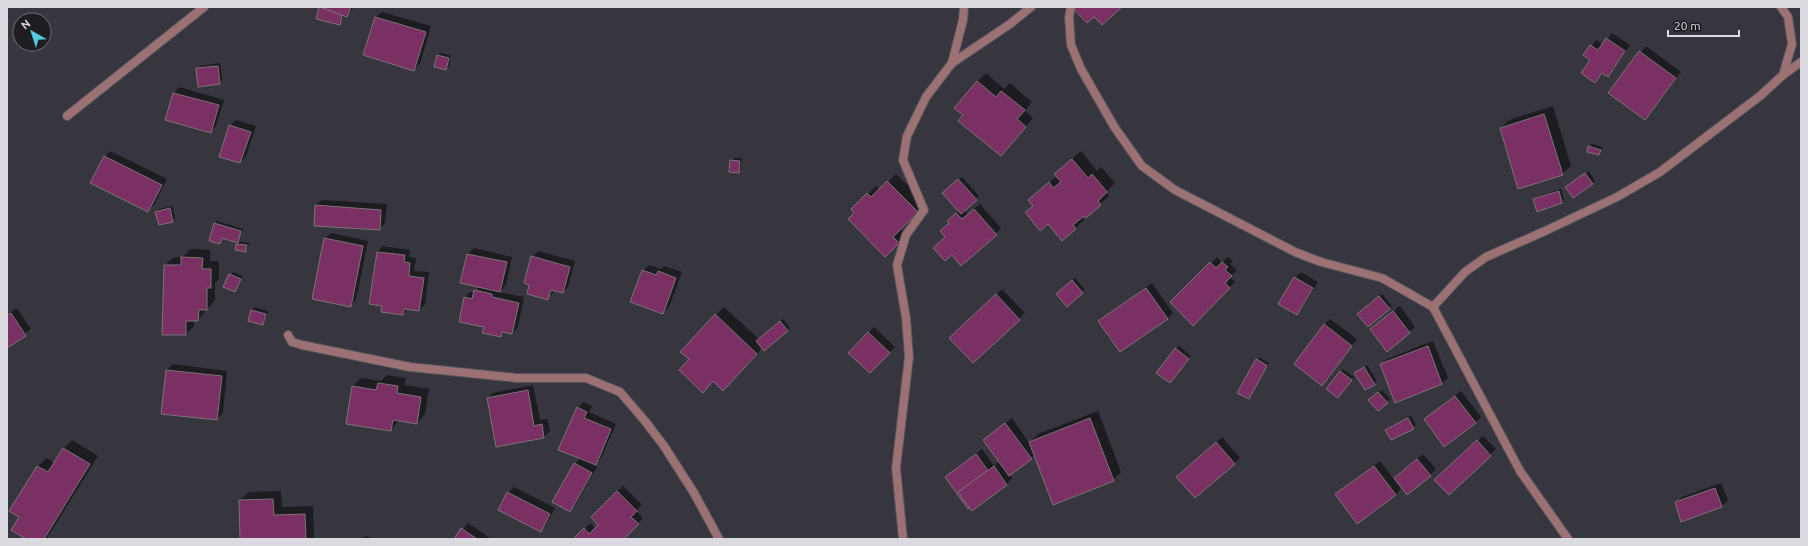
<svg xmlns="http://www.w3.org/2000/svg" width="1808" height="546" font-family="Ubuntu,sans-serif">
<rect width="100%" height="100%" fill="#37353e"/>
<g fill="#0007">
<path d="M320,7H354L347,16L344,15L339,24Z"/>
<path d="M382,12L431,26L420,64L414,70L376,17Z"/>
<path d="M1612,33L1630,45L1613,70L1607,76L1603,73L1595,82L1591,59L1585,55L1596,40L1603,44Z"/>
<path d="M1646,46L1681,72L1645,119L1610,93Z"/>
<path d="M440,53L451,55L449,66L446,69L438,55Z"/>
<path d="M220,63L222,80L219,83L197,68L200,66Z"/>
<path d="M986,73L1004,89L1010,83L1032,102L1025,111L1033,118L1009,147L965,115L977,82Z"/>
<path d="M179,87L224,100L216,126L211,132L174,93Z"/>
<path d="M1553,106L1571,166L1562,174L1501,128L1509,120Z"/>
<path d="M236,120L256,126L246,156L240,162L230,126Z"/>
<path d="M1592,144L1603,147L1599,154L1589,147Z"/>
<path d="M110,151L167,179L154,205L148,211L104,157Z"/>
<path d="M1081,151L1097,171L1101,167L1115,183L1106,192L1109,196L1086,216L1084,214L1081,217L1084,220L1062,240L1048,223L1026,213L1034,205L1038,192L1057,176L1055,174Z"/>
<path d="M734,158H742L741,169L738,172L731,160Z"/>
<path d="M1589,171L1595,181L1592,183L1569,185Z"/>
<path d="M896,174L926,203L900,228L906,234L885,256L856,213L860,201L876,186L880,190Z"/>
<path d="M962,177L979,196L964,210L968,214L980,204L1001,228L996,234L946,237L950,223L954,215L959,211L944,193Z"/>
<path d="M1561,189L1564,200L1562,202L1534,200L1537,197Z"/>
<path d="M322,200L387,204L385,223L379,229L316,205Z"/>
<path d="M172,206L175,218L172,221L156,212L159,209Z"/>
<path d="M217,221L243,229L238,241L249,243L248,249L245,251L237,244L239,242L223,237L220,243L214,224Z"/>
<path d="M331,233L368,241L356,300L350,306L325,239Z"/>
<path d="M383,246L410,250L409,257L416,258L414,271L429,272L425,304L419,310L408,309L403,314L383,305L370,304L378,252Z"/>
<path d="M474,248L512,257L506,285L499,292L524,297L518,327L512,333L505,332L501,336L485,327L465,297L470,292L475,293L479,286L462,282L468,254Z"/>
<path d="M190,249L210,250V261H219V279L215,283V300L198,320H194V326L186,334L165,265L174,257H183Z"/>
<path d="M538,251L575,261L568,287L563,292L555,290L548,299L530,284L532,257Z"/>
<path d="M1217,257L1222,263L1228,257L1233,261L1230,264L1237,270L1230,277L1235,282L1193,324L1171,302Z"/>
<path d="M649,265L661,269L664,266L682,272L669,307L663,313L643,271Z"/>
<path d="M233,272L243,276L235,291L224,286Z"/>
<path d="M1301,272L1318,282L1302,308L1297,314L1295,278Z"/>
<path d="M1075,278L1085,290L1082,292L1060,291Z"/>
<path d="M1152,283L1173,313L1167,319L1100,321Z"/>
<path d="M1002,289L1025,313L973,362L956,332Z"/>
<path d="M1382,294L1392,306L1389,308L1361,311Z"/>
<path d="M1400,306L1415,327L1387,350L1371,330Z"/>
<path d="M254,307L268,311L265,321L263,324L252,310Z"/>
<path d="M724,307L759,339L783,319L790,328L762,348L731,381L690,359L716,315Z"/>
<path d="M17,308L31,329L7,347V314Z"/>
<path d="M1330,319L1357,339L1322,384L1324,325Z"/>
<path d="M874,327L895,347L870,372L849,353Z"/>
<path d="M1433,341L1448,378L1442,383L1395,402L1381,365L1387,359Z"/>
<path d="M1179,346L1191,356L1172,379L1176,349Z"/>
<path d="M1259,357L1269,363L1268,365L1258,359Z"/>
<path d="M1256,361L1267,367L1251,395Z"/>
<path d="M173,364L227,371L223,413L217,419L162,413L167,370Z"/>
<path d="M1367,365L1377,381L1366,389L1356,373Z"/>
<path d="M1343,369L1354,377L1338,397L1328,389Z"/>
<path d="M387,375L406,378L405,385L429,389L425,414L417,423L399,420L391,430L352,387L361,378L381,381Z"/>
<path d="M533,385L540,420L547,419L550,431L544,437L497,446L488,398L493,393Z"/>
<path d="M1382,390L1390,399L1387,402L1372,398Z"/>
<path d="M1461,391L1481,417L1475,423L1425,419Z"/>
<path d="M583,402L592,406L589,412L616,424L601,458L595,464L590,462L597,467L575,505L569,511L575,464L580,458L578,408Z"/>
<path d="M1098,411L1121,472L1113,480L1035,455L1009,474L1012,478L1007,484L972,509L946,477L982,449L994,466L1000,461L985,440L1012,418L1029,443L1038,434Z"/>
<path d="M1411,416L1416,425L1413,428L1386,430Z"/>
<path d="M1483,436L1496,449L1449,494L1441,475Z"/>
<path d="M1222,437L1240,458L1234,464L1183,471Z"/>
<path d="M72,440L98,456L47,538L27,539L20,517L11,511L38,466L47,458L55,463L64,448Z"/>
<path d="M1423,454L1436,469L1430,475L1401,472Z"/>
<path d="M1380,461L1401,489L1395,495L1336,494Z"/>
<path d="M1721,483L1728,500L1722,506L1682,521L1676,503L1682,497Z"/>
<path d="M623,486L642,505L636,511L643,518L622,539H575L590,523L596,529L600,525L592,517Z"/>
<path d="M514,487L555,508L546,525L541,531L508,493Z"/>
<path d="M281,491L282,507L313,506L314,539H241L240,500L249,492Z"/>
<path d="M468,523L491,539H455Z"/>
<path d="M365,536L375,539H362Z"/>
</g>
<g fill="#7a3062" stroke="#7d7379">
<path d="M319,7H344L340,25L316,19Z"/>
<path d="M320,7H351L347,17Z"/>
<path d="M1072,7H1122L1102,25L1094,17L1087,23Z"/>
<path d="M375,17L426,32L414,71L363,55Z"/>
<path d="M1606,38L1625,51L1608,77L1602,73L1595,83L1581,73L1590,60L1583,55L1590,45L1598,50Z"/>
<path d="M1639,51L1676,78L1645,120L1608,93Z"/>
<path d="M437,55L449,58L446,70L434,67Z"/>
<path d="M218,66L220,84L198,87L196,68Z"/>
<path d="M977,81L996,97L1001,91L1025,110L1017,119L1026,127L1001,156L958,121L963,115L954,108Z"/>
<path d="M173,93L219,105L211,133L165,120Z"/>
<path d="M1544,114L1563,175L1518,189L1500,128Z"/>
<path d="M229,125L251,132L240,163L219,157Z"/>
<path d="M1588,146L1601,150L1599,155L1587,152Z"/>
<path d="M104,156L162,185L148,212L90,183Z"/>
<path d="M1072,159L1088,178L1092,174L1107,192L1098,201L1101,205L1086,218L1084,216L1073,225L1076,229L1062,241L1048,224L1040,231L1025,212L1033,206L1028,200L1049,182L1053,188L1061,182L1054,174Z"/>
<path d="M730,160L740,161L739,173L729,172Z"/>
<path d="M1585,173L1593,184L1573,198L1565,187Z"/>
<path d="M958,179L977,200L961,214L942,193Z"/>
<path d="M887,181L918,212L893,237L899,243L885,257L848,219L854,213L851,209L867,193L871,197Z"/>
<path d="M1559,191L1562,203L1537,212L1533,199Z"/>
<path d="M315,205L381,210L380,230L314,226Z"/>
<path d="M170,208L173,222L159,225L155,212Z"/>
<path d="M974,209L997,235L961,266L952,255L945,261L933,248L945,237L940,231L949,223L947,221L956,213L962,219Z"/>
<path d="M214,223L241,231L238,243L222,238L220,244L209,241Z"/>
<path d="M324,238L363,246L351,307L312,299Z"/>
<path d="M236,244L247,245L246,252L235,250Z"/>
<path d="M377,252L405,255L404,262L410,263L409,276L424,278L419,311L404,309L403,315L381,312L382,306L369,304Z"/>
<path d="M467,254L507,262L500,292L460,283Z"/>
<path d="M531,256L570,267L563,293L551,290L548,300L527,294L529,285L524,283Z"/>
<path d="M181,257L203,258L202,269H211V288H207V310H199L198,321H186V335H162L164,265H181Z"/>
<path d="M1210,262L1216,268L1222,262L1228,267L1225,270L1232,276L1225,283L1230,288L1193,326L1170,302Z"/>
<path d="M642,270L656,275L658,271L676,278L663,314L630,302Z"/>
<path d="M229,274L241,279L235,292L223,287Z"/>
<path d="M1294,277L1313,288L1297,315L1278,304Z"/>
<path d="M1072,280L1083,293L1067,307L1056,294Z"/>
<path d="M1146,288L1168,319L1120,352L1098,321Z"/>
<path d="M474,290L492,294V297L519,303L512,334L502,332L501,337L482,333L484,327L459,322L464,297L472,299Z"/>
<path d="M996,294L1020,320L973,363L949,338Z"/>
<path d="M1379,296L1390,309L1368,327L1357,314Z"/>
<path d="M251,310L266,314L263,325L248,321Z"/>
<path d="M1393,311L1410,333L1387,352L1370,329Z"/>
<path d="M11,313L26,336L7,348V315Z"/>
<path d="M715,314L757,354L723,391L713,381L703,393L679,370L689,359L680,352Z"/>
<path d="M780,321L788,331L764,351L756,341Z"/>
<path d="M1324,324L1352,346L1322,386L1294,364Z"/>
<path d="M868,332L890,353L870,373L848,353Z"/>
<path d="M1428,346L1442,384L1395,403L1380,364Z"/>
<path d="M1175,348L1189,359L1170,383L1156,373Z"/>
<path d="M1256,359L1267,366L1249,399L1237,393Z"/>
<path d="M1364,367L1375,385L1365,390L1354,373Z"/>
<path d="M166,370L222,376L217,420L161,414Z"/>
<path d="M1340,371L1352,380L1338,398L1326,389Z"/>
<path d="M378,383L398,386L397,393L421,397L417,424L393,420L391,431L346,424L352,386L376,390Z"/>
<path d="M528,390L534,426L542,424L544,438L496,447L487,398Z"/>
<path d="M1378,392L1388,403L1378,411L1368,400Z"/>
<path d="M1455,396L1476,423L1444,447L1424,419Z"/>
<path d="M577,407L587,412L584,418L611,429L596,465L558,450Z"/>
<path d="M1090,418L1114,481L1053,505L1029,442Z"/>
<path d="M1408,418L1414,429L1391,440L1385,430Z"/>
<path d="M1005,423L1032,459L1009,476L983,440Z"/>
<path d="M1477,440L1491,456L1449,495L1434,480Z"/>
<path d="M1216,442L1235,464L1195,498L1176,477Z"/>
<path d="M63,448L90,464L44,539H26L11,530L19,517L9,511L37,466L48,472Z"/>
<path d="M976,454L1000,487L968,509L945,477Z"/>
<path d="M1417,459L1431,476L1407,495L1394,478Z"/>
<path d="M574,463L592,473L570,512L552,502Z"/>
<path d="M994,466L1007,485L972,511L958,492Z"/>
<path d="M1374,466L1396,495L1357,524L1335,494Z"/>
<path d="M1715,488L1722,507L1681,522L1675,502Z"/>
<path d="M617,491L637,511L631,517L639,524L624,539H573L584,528L589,534L598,525L591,517Z"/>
<path d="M507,492L550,514L541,532L498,510Z"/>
<path d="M273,499L274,515L305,514L306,539H240L239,500Z"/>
<path d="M461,528L477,539H454Z"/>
</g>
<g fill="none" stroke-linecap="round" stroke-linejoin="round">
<defs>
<g id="street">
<path d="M1071,7L1069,17L1071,45L1081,69L1115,128L1142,166L1175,190L1295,252L1321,262L1382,278L1433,307"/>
<path d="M952,63L1010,24L1031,7"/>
<path d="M1783,75L1801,62"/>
<path d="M67,116L204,7"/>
<path d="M288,335L292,342L302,345L410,367L517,378H586L620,392L645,421L664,446L694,493L719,539"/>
<path d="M903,539L896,468L909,357L906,318L897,265L906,235L924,210L903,160L907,136L926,97L952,63L963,20L964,7"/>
<path d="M1568,539L1520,471L1433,307L1465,272L1486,257L1545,231L1617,197L1660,172L1760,96L1783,75L1792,44L1788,17L1781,7"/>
</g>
</defs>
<use href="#street" stroke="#55535b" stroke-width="10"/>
<use href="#street" stroke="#9b7173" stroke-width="8"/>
</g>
<rect width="1808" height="546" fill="none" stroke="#dbdae0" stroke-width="16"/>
<g transform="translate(32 32) rotate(321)"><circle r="19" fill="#1e1e22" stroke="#6a696e"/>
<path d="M0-3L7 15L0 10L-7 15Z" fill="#54cade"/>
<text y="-6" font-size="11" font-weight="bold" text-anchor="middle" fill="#dbdae0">N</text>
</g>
<path d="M1668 30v6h71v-6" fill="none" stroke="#dbdae0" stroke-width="2"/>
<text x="1674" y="30" font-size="12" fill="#dbdae0" stroke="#1e1e22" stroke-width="3" paint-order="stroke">20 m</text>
</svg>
